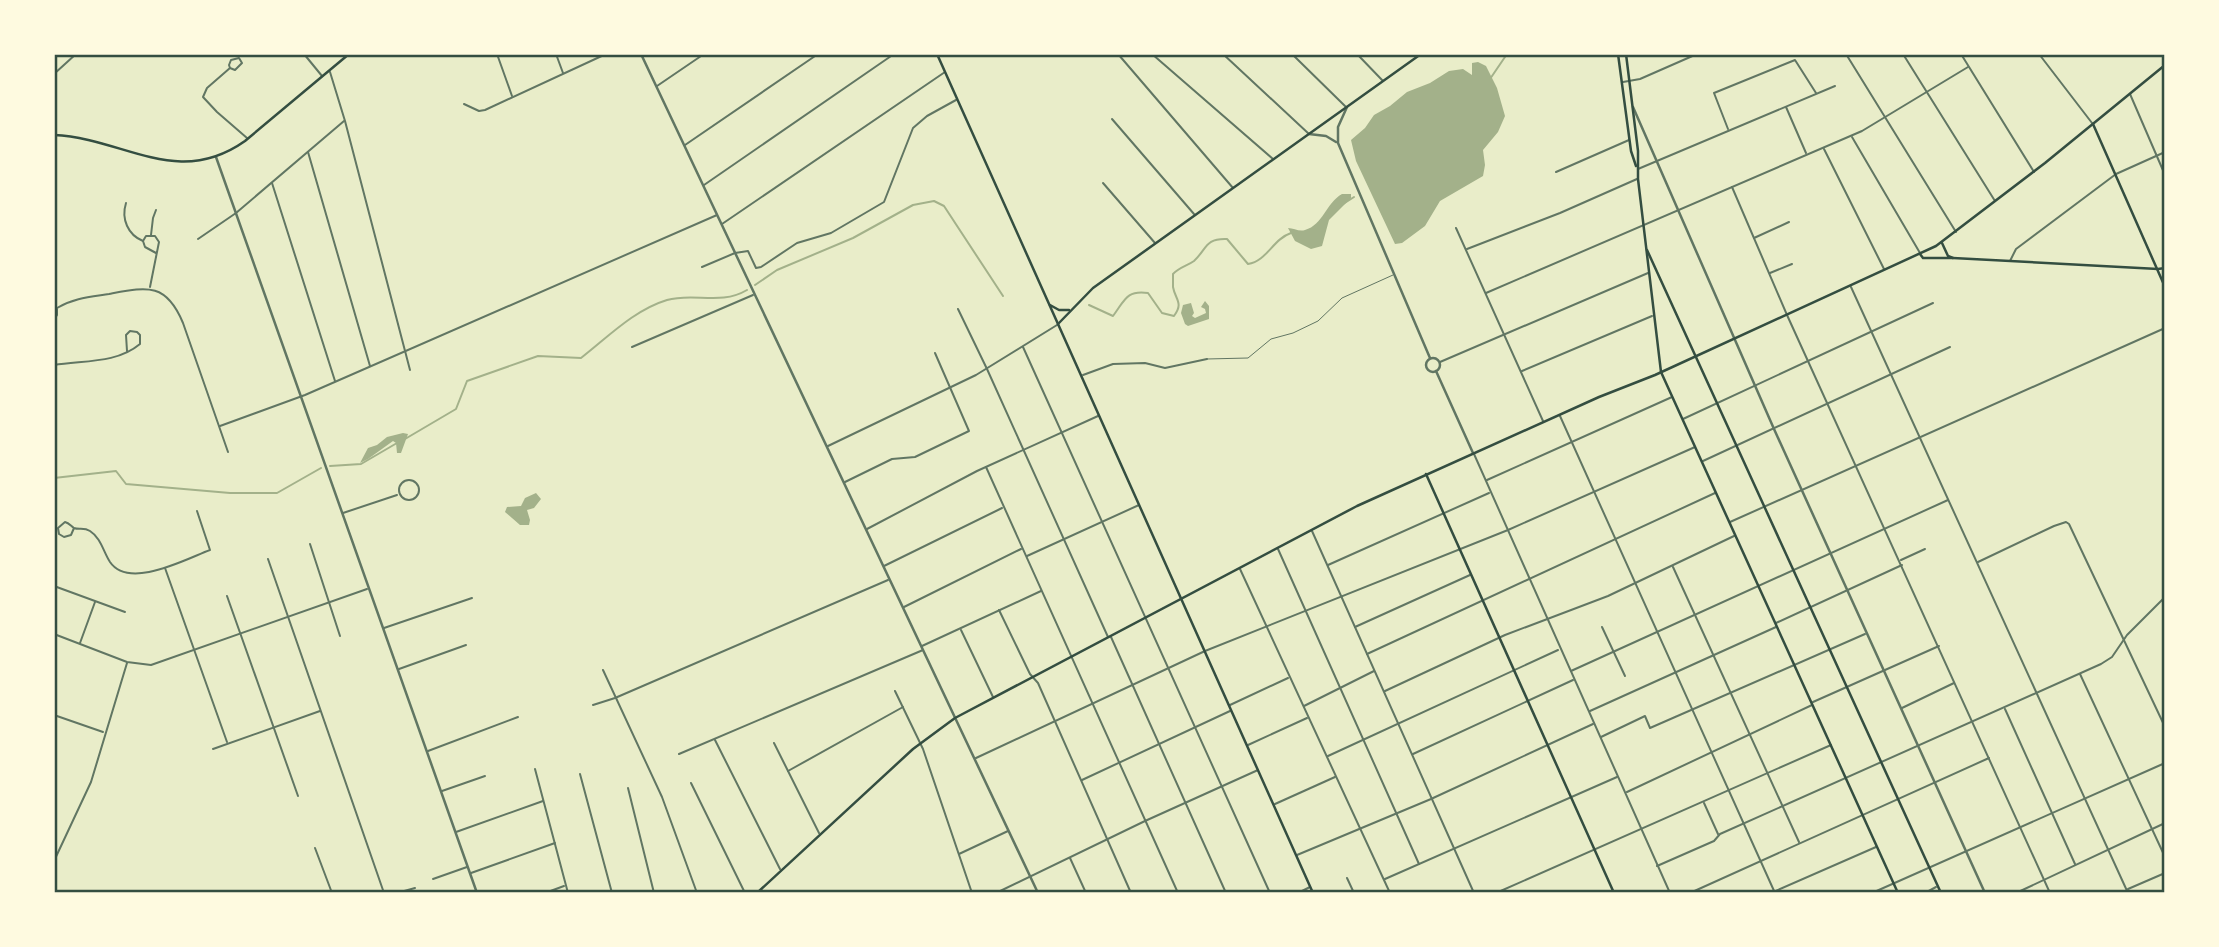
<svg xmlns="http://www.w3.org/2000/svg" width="2219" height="947" font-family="Lato,sans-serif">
<rect width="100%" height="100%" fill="#e9edc9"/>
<g fill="#a3b18a">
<path d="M1478,62L1486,66L1497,88L1505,116L1498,132L1483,150L1485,165L1483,176L1440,201L1425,226L1402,243L1395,244L1356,161L1351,140L1365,128L1374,115L1390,106L1407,92L1430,83L1449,71L1463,69L1472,75V63Z"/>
<path d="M1342,194H1351V198L1329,220L1322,246L1311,249L1295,241L1288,228C1294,228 1299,232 1305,230C1323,225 1326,203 1342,194Z"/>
<path d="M1205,301L1209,306V319L1188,326L1185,324L1181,313L1183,305L1191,303L1194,313L1192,316L1195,318L1206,313L1205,309L1201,307Z"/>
<path d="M403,433L408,434L401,453H397L396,443L393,441L368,459L360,463L368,448L377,445L387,437Z"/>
<path d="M536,493L541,499L534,508L527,510L530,520L529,525H520L505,512L507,507L521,506L525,498Z"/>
</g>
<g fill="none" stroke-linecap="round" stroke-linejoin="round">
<g stroke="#a3b18a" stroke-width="2">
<path d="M1490,79L1507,54"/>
<path d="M1340,206L1354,197"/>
<path d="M755,285L777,270L853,238L913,205L934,201L944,206L1003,296"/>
<path d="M1089,305L1113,316C1125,300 1126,290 1148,293L1162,313L1174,316C1184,303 1175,299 1173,287C1173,282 1173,278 1173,274C1180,267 1187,266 1194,261C1207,249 1205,238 1227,239L1248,264C1267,261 1273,239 1291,233"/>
<path d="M405,439L456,409L467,381L538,356L581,358C608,337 634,310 667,300C694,292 720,306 747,290"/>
<path d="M330,466L361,464L397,443"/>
<path d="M54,478L116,471L126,484L230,493H277L321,468"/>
</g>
<path stroke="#617663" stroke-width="1" d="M1207,359L1248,358L1271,339L1293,333L1318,321L1342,298L1393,275"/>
<g stroke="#617663" stroke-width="2">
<path d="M304,54L322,76"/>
<path d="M497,54L512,96"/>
<path d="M556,54L563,73"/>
<path d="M1118,54L1233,188"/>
<path d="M1152,54L1273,159"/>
<path d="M1223,54L1309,134"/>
<path d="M1292,54L1346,107"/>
<path d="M1357,54L1383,81"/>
<path d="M1846,54L1956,232"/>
<path d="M1903,54L1995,201"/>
<path d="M1961,54L2034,172"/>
<path d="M2039,54L2092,123"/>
<path d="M230,68L229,65L231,60L239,58L242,63L235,70L230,68L207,88L203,97L217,112L247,138"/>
<path d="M330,72L345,121L410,370"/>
<path d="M54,74L76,54"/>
<path d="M1623,82L1640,79L1697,54"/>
<path d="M657,86L704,54"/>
<path d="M2130,94L2165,175"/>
<path d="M464,104L479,111L485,110L606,54"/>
<path d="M1786,107L1806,153"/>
<path d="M1112,119L1194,214"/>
<path d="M1728,129L1714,93L1795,60L1816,93"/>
<path d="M1852,137L1920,253"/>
<path d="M685,145L818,54"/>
<path d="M1824,149L1884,269"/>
<path d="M308,152L370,366"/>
<path d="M1638,169L1835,86"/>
<path d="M1556,172L1629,140"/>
<path d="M272,183L335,381"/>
<path d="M1103,183L1155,243"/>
<path d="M704,185L894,54"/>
<path d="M1732,187L1787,315L2050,893"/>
<path d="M126,203C121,219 128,235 143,241"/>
<path d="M722,224L945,72"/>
<path d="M1456,228L1543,421"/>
<path d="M151,235L153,218L156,210"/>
<path d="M1754,238L1789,222"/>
<path d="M198,239L236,213L344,121"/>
<path d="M1467,249L1560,213L1637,179"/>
<path d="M2010,261L2016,249L2116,174L2165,152"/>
<path d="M702,267L735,253L748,251L756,268L761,267L797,243L831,233L884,202L913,128L927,116L956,100"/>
<path d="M1770,273L1792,264"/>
<path d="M150,287L159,242L155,236H146L143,241L145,247L156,253"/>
<path d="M1851,287L2128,893"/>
<path d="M1486,293L1862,131L1968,67"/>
<path d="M57,308C74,298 90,297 109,294C147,287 166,282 183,323L228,452"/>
<path d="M958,309L987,369L1108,637"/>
<path d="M54,320L57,315V309"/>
<path d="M632,347L753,295"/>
<path d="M1023,347L1270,893"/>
<path d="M1440,362L1648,273"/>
<path d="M54,365C83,360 116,364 140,344V335L137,332L130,331L126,335L127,351"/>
<path d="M1522,371L1652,316"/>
<path d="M1083,375L1113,364L1145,363L1165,368L1207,359"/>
<path d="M1560,416L1775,893"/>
<path d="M1683,419L1933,303"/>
<path d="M220,426L305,395L717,215"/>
<path d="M828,446L976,375L1057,325"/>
<path d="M1474,454L1670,893"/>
<path d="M1703,461L1950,347"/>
<path d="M986,467L1178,893"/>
<circle cx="409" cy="490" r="10"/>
<path d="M1487,480L1672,397"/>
<path d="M845,482L892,459L915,457L969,431L935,353"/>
<path d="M343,513L397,495"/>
<path d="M1730,522L2165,328"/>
<path d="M74,528L71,535L64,537L59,534L58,528L65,522C69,523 71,526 74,528C79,530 84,527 90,531C101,538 103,551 110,562C129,590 186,559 210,550L197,511"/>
<path d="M867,529L977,471L1098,416"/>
<path d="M1312,531L1474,893"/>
<path d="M310,544L340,636"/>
<path d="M1278,549L1419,864"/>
<path d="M1027,556L1139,505"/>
<path d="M268,559L384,893"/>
<path d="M1901,560L1925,549"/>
<path d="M1978,562L2054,526L2066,522L2069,524L2165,727"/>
<path d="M1328,565L1489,493"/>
<path d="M884,566L1002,508"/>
<path d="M1673,567L1799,842"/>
<path d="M165,568L227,742"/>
<path d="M1240,569L1390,893"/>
<path d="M54,586L125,612"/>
<path d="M227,596L298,796"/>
<path d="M904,607L1021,549"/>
<path d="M999,610L1030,674L1038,683L1131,893"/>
<path d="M1776,623L1902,565"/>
<path d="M1355,627L1470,575"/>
<path d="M1602,627L1625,676"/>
<path d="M384,628L472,598"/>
<path d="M961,630L993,697"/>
<path d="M54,634L127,662L151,665L367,589"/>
<path d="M1111,637L1226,893"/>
<path d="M80,643L95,602"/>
<path d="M922,646L1041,591"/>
<path d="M1367,654L1715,493"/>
<path d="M399,669L466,645"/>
<path d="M603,670L662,797L697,893"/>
<path d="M1571,671L1948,500"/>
<path d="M2080,674L2165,857"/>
<path d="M895,691L923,749L972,893"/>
<path d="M1385,691L1505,635L1608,596L1734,536"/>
<path d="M1813,702L1939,646"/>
<path d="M593,705L615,698L888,580"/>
<path d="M1230,705L1288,678"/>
<path d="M1304,706L1374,671"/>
<path d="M1902,708L1954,683"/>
<path d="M2005,709L2075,864"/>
<path d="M1590,711L1776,627"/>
<path d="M54,715L103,732"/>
<path d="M1601,737L1645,716L1650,728L1865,634"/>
<path d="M715,740L780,869"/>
<path d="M774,743L819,833"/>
<path d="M1248,745L1307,718"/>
<path d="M213,749L320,711"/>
<path d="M428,751L518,717"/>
<path d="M679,754L923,650"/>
<path d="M1413,754L1573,680"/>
<path d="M1328,756L1558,650"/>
<path d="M976,758L1205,651L1508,530L1695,447"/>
<path d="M535,769L568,893"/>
<path d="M788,771L903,707"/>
<path d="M580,774L612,893"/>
<path d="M1082,780L1230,711"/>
<path d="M691,783L745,893"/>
<path d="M628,788L654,893"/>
<path d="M442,791L485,776"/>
<path d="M1627,792L1812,705"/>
<path d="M1704,803L1718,834"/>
<path d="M1275,804L1335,777"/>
<path d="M456,832L543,801"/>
<path d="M315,848L332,893"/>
<path d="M959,854L1008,831"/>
<path d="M1297,855L1431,799L1593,724"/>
<path d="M1070,858L1086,893"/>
<path d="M54,861L91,782L127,663"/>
<path d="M1657,866L1714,841L1720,834L2101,664L2112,657L2127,635L2165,597"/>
<path d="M471,873L555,843"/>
<path d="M1347,878L1354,893"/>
<path d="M433,879L467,867"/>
<path d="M1385,879L1617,777"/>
<path d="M2128,889L2165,873"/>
<path d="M397,893L415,888"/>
<path d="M545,893L564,886"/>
<path d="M996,893L1145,821L1258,770"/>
<path d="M1298,893L1310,887"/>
<path d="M1496,893L1831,745"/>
<path d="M1690,893L1989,758"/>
<path d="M1771,893L1876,847"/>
<path d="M1872,893L2165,763"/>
<path d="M1925,893L1936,887"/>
<path d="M2016,893L2165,823"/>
</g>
<g stroke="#617663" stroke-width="2.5">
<path d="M641,54L1038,893"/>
<path d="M1347,107L1338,127V143L1430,358"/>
<path d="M1633,107L1774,429L1985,893"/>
<path d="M1309,134L1326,136L1336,142"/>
<path d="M216,157L477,893"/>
<circle cx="1433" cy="365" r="7"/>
<path d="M1436,371L1473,453"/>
</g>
<g stroke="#344e41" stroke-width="2.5">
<path d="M937,54L1313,893"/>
<path d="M2093,124L2165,287"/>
<path d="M54,135C124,138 177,189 245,141L349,54"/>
<path d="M1942,243L1948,256L1953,258"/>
<path d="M1920,254L1923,258H1953L2158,269L2165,268"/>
<path d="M1050,305L1059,310H1069"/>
<path d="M1058,324L1093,288L1421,54"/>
<path d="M1426,474L1614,893"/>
<path d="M757,893L913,749L955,718L1357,506L1599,397L1655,375L1936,246L2045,163L2165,65"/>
</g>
<g stroke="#344e41" stroke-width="2.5">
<path d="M1618,54L1631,151L1636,166"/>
<path d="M1626,54L1638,151V179L1661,372L1898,893"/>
<path d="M1647,250L1941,893"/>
</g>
</g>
<rect width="2219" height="947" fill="none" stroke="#fefae0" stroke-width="112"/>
<rect x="56" y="56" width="2107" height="835" fill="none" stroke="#344e41" stroke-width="2.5"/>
</svg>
